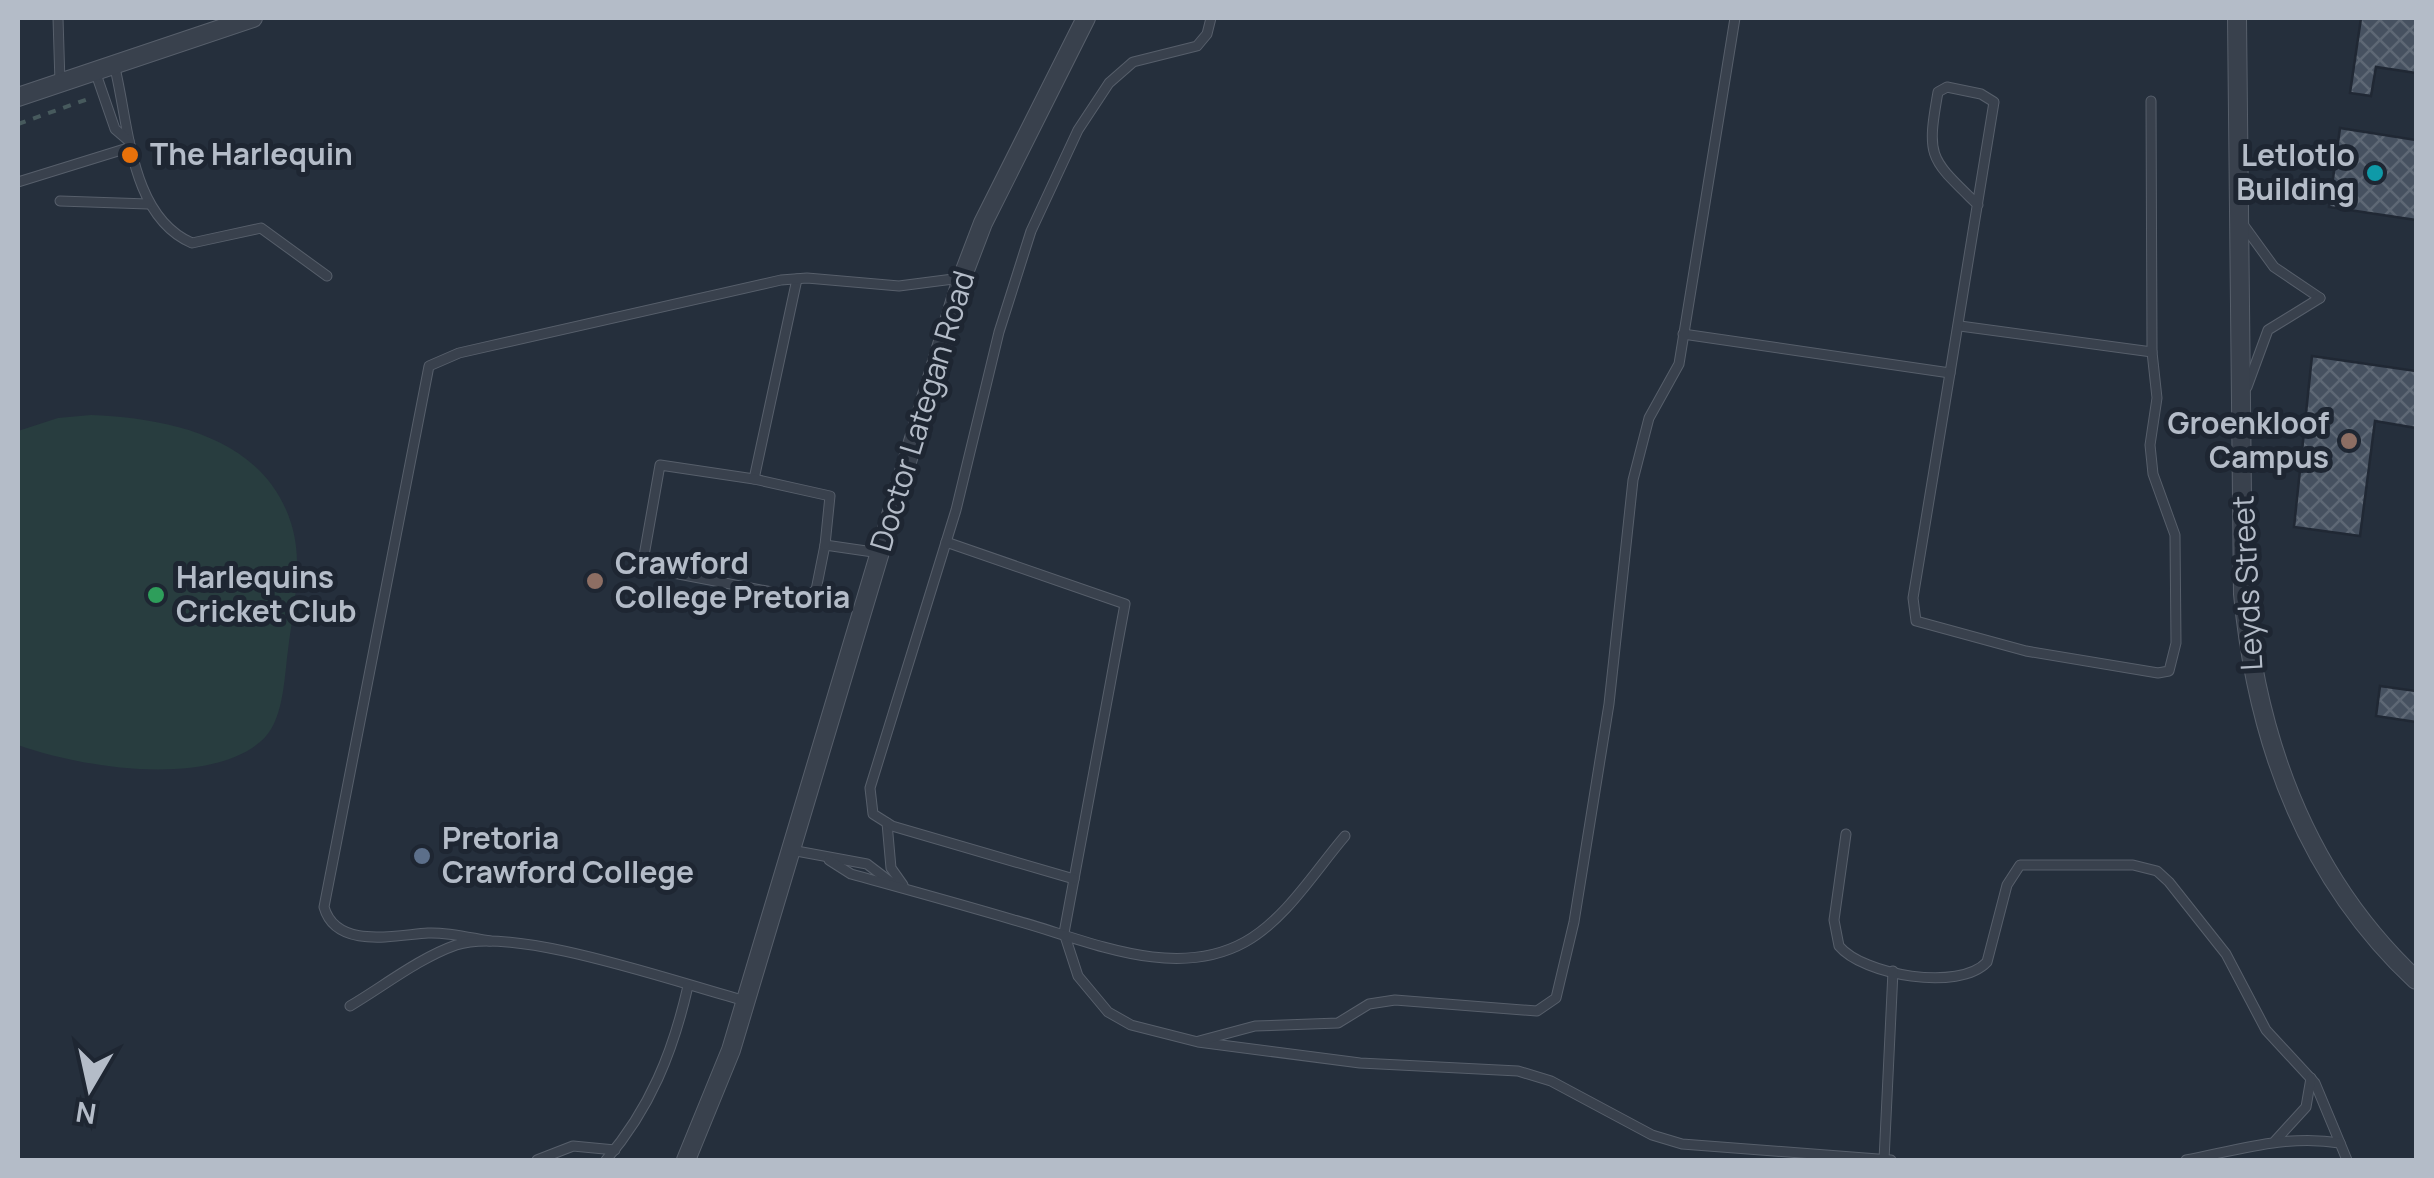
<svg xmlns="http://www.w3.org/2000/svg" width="2434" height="1178" font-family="Manrope,sans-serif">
<defs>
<pattern id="building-cross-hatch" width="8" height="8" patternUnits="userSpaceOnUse" patternTransform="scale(2.5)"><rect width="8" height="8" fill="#465160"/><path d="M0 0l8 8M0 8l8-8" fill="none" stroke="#5e6875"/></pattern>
</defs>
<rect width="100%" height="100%" fill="#252f3c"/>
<path fill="#283d3f" d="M91,415C168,418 264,437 291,523C304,564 293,609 288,650C284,679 284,723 260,742C205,788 79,767 18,745V431L58,418Z"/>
<g fill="url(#building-cross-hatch)" stroke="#202834" stroke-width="2.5">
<path d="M2361,18H2416V73L2376,67L2371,96L2350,93Z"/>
<path d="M2340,128L2416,140V220L2329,207Z"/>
<path d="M2312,356L2416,371V428L2375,421L2360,536L2294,527Z"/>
<path d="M2380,686L2416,691V722L2376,716Z"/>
</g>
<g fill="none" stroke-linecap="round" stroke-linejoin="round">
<defs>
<g id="service">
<path d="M58,18L60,83"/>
<path d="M114,64C129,122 129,216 192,243L261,228L327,276"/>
<path d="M95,71L115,129L129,141"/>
<path d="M18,182L131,147"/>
<path d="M60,201L148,204"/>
<path d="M2242,223L2274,267L2320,298"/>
<path d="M797,279L754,479L660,465L642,567L803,598L816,590L825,545L880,553"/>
<path d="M1960,326L2152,352"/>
<path d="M1683,334L1950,373L1994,102L1981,94L1947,87L1938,92C1926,159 1930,158 1978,205"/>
<path d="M1950,373L1913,598L1916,621L2026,651L2158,673L2169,671L2176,643L2175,535L2153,474L2150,445L2157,398L2152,352L2151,101"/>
<path d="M2247,387L2268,330L2320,298"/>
<path d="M754,479L830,496L825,545"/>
<path d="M946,542L1125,604L1064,933L1078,976L1108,1012L1131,1025L1198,1042L1360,1063L1518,1071L1551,1081L1652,1135L1682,1144L1891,1160"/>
<path d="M887,823L891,868L903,885"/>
<path d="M1846,834L1834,920L1839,946C1863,975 1959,992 1987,962L2007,885L2020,865H2133L2157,871L2169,882L2226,954L2266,1030L2315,1083L2340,1143"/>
<path d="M791,850L867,864L892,883"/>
<path d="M829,860L851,874C905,889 960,904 1014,920C1085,939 1173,982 1245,942C1286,919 1315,871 1345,836"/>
<path d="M1074,879L892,826L873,814L870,788L956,510L999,332L1031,231L1078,130L1109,83L1133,62L1197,46L1207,34L1211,18"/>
<path d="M490,941C471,938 448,932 428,933C396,935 336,950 324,907L429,366L459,353L781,280L807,278L899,286L961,278"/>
<path d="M350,1006C384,986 419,958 456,945C515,925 681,984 746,1001"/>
<path d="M1199,1041L1255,1026L1338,1023L1369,1004L1395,1000L1537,1011L1556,998L1574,922L1609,704L1633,480L1649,418L1679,364L1735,18"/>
<path d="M2275,1141L2306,1107L2311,1078"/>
<path d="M537,1160L573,1146L615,1150"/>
<path d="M606,1160C650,1109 673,1052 688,986"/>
<path d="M1884,1160L1893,971"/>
<path d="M2186,1160C2238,1150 2287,1134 2340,1143L2347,1160"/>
</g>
<g id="minor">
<path d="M2237,18L2243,594C2257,741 2306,877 2416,980"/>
<path d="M18,97L253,18"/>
<path d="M686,1160L731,1050L962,278L983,223L1086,18"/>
</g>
</defs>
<use href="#service" stroke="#575f6b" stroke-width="11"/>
<use href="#minor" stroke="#575f6b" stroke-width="20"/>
<path stroke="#475a5d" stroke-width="4" stroke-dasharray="8 8" stroke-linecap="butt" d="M18,124L88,99"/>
<use href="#service" stroke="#39414d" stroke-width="9"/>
<use href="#minor" stroke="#39414d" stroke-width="18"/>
</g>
<circle fill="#e8710a" stroke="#1e2632" stroke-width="4" cx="130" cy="155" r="10"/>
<circle fill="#0f9aa8" stroke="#1e2632" stroke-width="4" cx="2375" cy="173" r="10"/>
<g fill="#8d6e63" stroke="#1e2632" stroke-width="4">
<circle cx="2349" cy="441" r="10"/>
<circle cx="595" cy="581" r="10"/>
</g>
<circle fill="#2e9e5b" stroke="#1e2632" stroke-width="4" cx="156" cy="595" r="10"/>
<circle fill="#5c6f8a" stroke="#1e2632" stroke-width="4" cx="422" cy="856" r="10"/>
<g text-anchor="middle" stroke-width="10" stroke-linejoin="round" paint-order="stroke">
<g font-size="30" font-weight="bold" fill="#b4bcc8" stroke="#1e2632" text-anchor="start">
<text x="150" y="165">The Harlequin</text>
<text x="2355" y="166" text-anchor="end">Letlotlo<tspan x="2355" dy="34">Building</tspan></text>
<text x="2329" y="434" text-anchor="end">Groenkloof<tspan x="2329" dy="34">Campus</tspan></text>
<text x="615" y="574">Crawford<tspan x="615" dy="34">College Pretoria</tspan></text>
<text x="176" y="588">Harlequins<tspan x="176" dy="34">Cricket Club</tspan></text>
<text x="442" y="849">Pretoria<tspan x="442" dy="34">Crawford College</tspan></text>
</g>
<g font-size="30" fill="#b4bcc8" stroke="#1e2632">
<text transform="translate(923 411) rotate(-73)" y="10">Doctor Lategan Road</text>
<text transform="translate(2248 583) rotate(-93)" y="10">Leyds Street</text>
</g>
</g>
<rect width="2434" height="1178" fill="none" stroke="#b4bcc8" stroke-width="40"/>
<g transform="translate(90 1088) rotate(189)" stroke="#1e2632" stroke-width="8" paint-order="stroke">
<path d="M0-8L18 38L0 25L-18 38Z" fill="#b4bcc8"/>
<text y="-15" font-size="28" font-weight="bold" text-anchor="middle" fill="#b4bcc8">N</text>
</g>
</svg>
